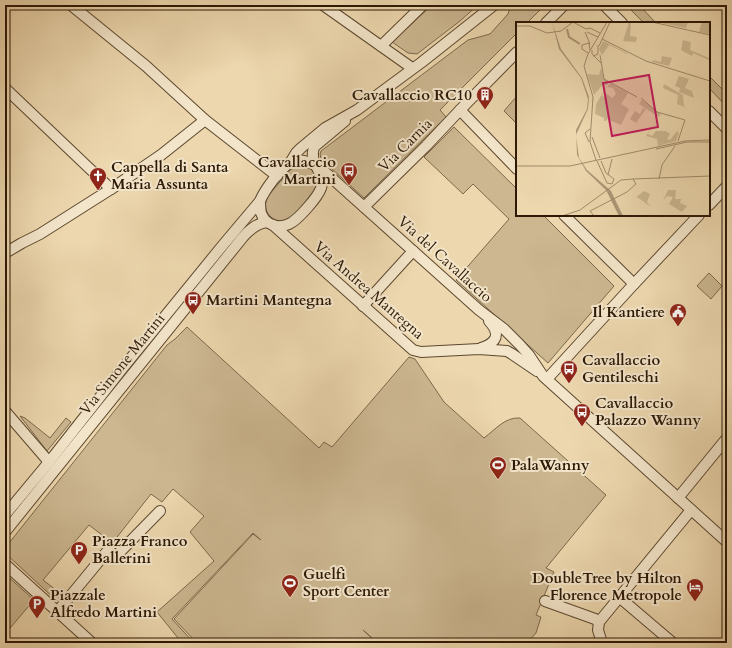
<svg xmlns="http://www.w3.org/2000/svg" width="732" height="648" font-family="Cardo,serif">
<rect width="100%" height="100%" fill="#edd7ae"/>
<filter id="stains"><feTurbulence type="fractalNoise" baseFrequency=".005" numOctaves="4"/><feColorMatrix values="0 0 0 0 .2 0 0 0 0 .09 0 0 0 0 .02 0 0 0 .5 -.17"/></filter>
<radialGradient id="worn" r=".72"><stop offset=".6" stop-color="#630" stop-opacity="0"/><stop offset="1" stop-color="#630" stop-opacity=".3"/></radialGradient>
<g fill="#ccb791" stroke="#7c684b">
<path d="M432,5H478L460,21L417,54L408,53L392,42Z"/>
<path d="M511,5H545L527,23H517V33L440,110L446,117L364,198L321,159L320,154L321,151L468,40L490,34L508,14Z"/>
<path d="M626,5H639L656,23H644Z"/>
<path d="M709,76L727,94V107L709,88Z"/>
<path d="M517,96V124L504,111Z"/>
<path d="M454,127L517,189V215H543L614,286L548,363L456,280L509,219L473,184L463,194L424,157Z"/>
<path d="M297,166C310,165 323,174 315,189C312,195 307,200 302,206C299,209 296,215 292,218C285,222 275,222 270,216C264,210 265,202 268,196L290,170Z"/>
<path d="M709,273L722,286L711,299L697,286Z"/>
<path d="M187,327L319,448L324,442L332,447L409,357L415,359L444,402L484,438C496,429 505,417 520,418L606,495L546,568L554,572L536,615L541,617L536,633L527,643H378L363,630L377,643H197L174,619L253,534L261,540L253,533L172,619L194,643H182L157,612L214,561L190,532L204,516L173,489L162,502L151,494L110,546L102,535L89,525L43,580L56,590L55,592L61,597L57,601L5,553V548L167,345L175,339Z"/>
<path d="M20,416L25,418L50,438L66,418L71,422L47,451Z"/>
<path d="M5,574L34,600L5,634Z"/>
</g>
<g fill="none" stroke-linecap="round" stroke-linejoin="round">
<defs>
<g id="minor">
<path d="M71,5L146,66L205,120L277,176"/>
<path d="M323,5L412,68"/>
<path d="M604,5L622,23"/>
<path d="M546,23L564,5"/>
<path d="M381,46L423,5"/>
<path d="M5,88L111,189"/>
<path d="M460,110L517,169"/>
<path d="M709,111L727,129"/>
<path d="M290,163L296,153L301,148L325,128L357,110L422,62L494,5"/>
<path d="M260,201C260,205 260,209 261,213C265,225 278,229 289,224C298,220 318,197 321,188C326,171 308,165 314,147L345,121"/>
<path d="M709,205L727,186"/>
<path d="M364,207L426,146L460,110L517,52"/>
<path d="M564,215L634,284"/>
<path d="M273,225L413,350L421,352L479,349L507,351L512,354L537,371"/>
<path d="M5,253L22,243L40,234L111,189L161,155L205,120"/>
<path d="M363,306L413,251"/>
<path d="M481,348C497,343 501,334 489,321"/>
<path d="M547,379L634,284L699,215"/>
<path d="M5,411L49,462"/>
<path d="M678,498L727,438"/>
<path d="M5,515L49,462L122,369L223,245L260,201C265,189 279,171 289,163C293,160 299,160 304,161C313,162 320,168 326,173L479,310L504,329L520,345L529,355L543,376L727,542"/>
<path d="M5,532L243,237C250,229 257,223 267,222"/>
<path d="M5,564L92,643"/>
<path d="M619,597L673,643"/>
<path d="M545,601L595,619L599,622"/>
<path d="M58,611L109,549L114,558L160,511"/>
<path d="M602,643L598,630L599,622L691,510"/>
</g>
</defs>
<use href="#minor" stroke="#5c482f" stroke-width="12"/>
<use href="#minor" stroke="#f3e5ca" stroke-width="10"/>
</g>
<defs>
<symbol id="building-pin" viewBox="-11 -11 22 30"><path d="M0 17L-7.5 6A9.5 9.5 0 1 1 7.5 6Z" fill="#8f2418" stroke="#f3e5ca"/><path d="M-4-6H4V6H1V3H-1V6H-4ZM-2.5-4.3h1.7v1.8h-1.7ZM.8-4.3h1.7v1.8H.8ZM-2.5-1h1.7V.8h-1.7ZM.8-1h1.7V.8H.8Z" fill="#fff"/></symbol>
<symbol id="bus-pin" viewBox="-11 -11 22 30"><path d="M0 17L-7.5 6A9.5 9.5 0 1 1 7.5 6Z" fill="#8f2418" stroke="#f3e5ca"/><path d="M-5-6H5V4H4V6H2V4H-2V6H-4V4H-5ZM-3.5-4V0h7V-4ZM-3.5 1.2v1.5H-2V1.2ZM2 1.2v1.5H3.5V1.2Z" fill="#fff"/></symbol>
<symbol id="church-pin" viewBox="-11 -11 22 30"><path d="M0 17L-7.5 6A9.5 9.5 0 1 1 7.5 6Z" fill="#8f2418" stroke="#f3e5ca"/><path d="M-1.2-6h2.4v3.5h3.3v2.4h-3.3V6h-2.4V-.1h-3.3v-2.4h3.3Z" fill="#fff"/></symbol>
<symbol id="civic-pin" viewBox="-11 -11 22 30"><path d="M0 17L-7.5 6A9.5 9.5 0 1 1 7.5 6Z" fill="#8f2418" stroke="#f3e5ca"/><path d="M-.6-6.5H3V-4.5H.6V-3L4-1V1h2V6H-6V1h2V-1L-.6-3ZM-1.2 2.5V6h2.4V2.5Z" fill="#fff"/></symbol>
<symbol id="stadium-pin" viewBox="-11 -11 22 30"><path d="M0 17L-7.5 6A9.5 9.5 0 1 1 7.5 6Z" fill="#8f2418" stroke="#f3e5ca"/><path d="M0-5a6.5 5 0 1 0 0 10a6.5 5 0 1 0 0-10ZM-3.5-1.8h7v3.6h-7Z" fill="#fff"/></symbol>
<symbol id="parking-pin" viewBox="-11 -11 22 30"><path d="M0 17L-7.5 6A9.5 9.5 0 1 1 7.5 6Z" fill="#8f2418" stroke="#f3e5ca"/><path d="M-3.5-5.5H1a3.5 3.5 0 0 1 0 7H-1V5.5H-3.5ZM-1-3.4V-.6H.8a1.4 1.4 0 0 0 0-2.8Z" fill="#fff"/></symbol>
<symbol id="hotel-pin" viewBox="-11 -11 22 30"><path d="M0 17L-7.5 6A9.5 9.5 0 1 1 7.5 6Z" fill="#8f2418" stroke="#f3e5ca"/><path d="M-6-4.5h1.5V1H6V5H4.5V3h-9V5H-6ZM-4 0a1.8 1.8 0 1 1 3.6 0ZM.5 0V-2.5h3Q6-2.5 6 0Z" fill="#fff"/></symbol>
</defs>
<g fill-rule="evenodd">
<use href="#building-pin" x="475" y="85" width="20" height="27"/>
<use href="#bus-pin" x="339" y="161" width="20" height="27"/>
<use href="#church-pin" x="88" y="166" width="20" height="27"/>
<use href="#bus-pin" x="183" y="290" width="20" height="27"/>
<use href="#civic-pin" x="668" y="302" width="20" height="27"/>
<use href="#bus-pin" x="559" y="359" width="20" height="27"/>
<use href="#bus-pin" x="572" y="402" width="20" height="27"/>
<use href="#stadium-pin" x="488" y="455" width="20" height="27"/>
<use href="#parking-pin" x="69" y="540" width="20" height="27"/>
<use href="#stadium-pin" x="280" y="573" width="20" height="27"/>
<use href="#hotel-pin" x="685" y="577" width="20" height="27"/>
<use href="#parking-pin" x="27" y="594" width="20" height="27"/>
</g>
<g text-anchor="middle" stroke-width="4" stroke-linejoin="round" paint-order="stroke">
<g font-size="15" font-weight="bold" fill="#2c1805" stroke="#f3e5ca" text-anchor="start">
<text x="472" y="100" text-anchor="end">Cavallaccio RC10</text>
<text x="336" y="167" text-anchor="end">Cavallaccio<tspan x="336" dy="17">Martini</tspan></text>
<text x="111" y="172">Cappella di Santa<tspan x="111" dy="17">Maria Assunta</tspan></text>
<text x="206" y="305">Martini Mantegna</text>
<text x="665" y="317" text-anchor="end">Il Kantiere</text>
<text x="582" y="365">Cavallaccio<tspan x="582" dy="17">Gentileschi</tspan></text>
<text x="595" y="408">Cavallaccio<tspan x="595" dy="17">Palazzo Wanny</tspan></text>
<text x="511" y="470">PalaWanny</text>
<text x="92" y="546">Piazza Franco<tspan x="92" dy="17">Ballerini</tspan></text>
<text x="303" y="579">Guelfi<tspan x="303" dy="17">Sport Center</tspan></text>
<text x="682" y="583" text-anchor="end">DoubleTree by Hilton<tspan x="682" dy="17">Florence Metropole</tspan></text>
<text x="50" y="600">Piazzale<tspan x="50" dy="17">Alfredo Martini</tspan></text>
</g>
<g font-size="15" fill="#2c1805" stroke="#f3e5ca">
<text transform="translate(405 145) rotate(-45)" y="5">Via Carnia</text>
<text transform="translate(445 259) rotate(42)" y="5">Via del Cavallaccio</text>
<text transform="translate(369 290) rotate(41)" y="5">Via Andrea Mantegna</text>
<text transform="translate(122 364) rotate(-51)" y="5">Via Simone Martini</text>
</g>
</g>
<g transform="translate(516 22)">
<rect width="194" height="194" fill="#edd7ae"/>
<path d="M113,0H115L114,14L121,15L120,20L107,19ZM140,0H172L170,6ZM186,0H194V12L183,10ZM167,18L175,20L174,28L193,36V38L177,31L176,34L165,28ZM87,19L111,31V32L93,23L86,33L83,27ZM146,34L156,36L153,44L136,40L137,38L145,40ZM85,46L88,56L93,60L91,63L87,62L78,73L71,52L83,53ZM163,54L173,57L169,66L176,69L178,76L163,70L164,66L159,64ZM94,61L112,71L105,82L113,87L105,103L91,97L90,99H88L90,96L88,99V96L79,92L80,82L88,69L86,74L89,75L91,72L96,76L100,72L97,66L91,65ZM148,62L167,73L168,84L171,86L161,82L162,73L147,66ZM126,78L145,92L132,112L136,114L140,109H150L154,112L151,117L154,118L161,109L163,111L160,119L142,124L141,117L130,114L143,95L123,82ZM127,86L130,87L120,101L114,97L119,89L124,92ZM152,168H160L159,177H165L164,181L171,184L166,190L153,182L157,175L151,174L147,179ZM128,169L134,172L131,180L135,185L121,175L119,176Z" fill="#ccb791"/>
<path d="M36,0L45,27L66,56L73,75L72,87L60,113L63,136L71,148L95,169L107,194H103L90,168L70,149L61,133L60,108L71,87L72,77L65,56L43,27Z" fill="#ab9675"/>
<path fill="none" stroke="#ab9675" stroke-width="2" d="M51,7L53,15L64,22"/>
<path fill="none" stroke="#a08b6a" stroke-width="1" d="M136,0L194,13M0,4H14L31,11L45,9L57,0L70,7M70,7L74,6L84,11M69,10L74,22M71,10L82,15M86,17L130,39L194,59M83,24L94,0M76,28V32L85,41M72,31L66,27V23L73,21L74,28M84,33L88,57L121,75M77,34L82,32V23M125,76L141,90L169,98L162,119M76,115L84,136M73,120L69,111L74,107M137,126L169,119L194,118M140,127L171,120H194M80,138L74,120L77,75L68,44L72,32L91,0M81,139L91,161L96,162L98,157L90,151L85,139M0,144H54L137,126M92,153L96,137M117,157L194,154M143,157L146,143L159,124M46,194L64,188L105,158L117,157L120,162L111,170L74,189L78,194"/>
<path fill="#c2185b" fill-opacity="0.15" stroke="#c2185b" stroke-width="2" d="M133,53L142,105L96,114L87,61Z"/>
<rect width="194" height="194" fill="none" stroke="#2c1805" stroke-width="2"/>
</g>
<rect width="732" height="648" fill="none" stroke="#edd7ae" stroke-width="20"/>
<rect x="6" y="6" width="720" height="636" fill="none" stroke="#2c1805" stroke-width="2"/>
<rect x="10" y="10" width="712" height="628" fill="none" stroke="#2c1805"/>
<rect width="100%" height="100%" filter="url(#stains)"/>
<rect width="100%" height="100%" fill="url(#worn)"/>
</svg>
